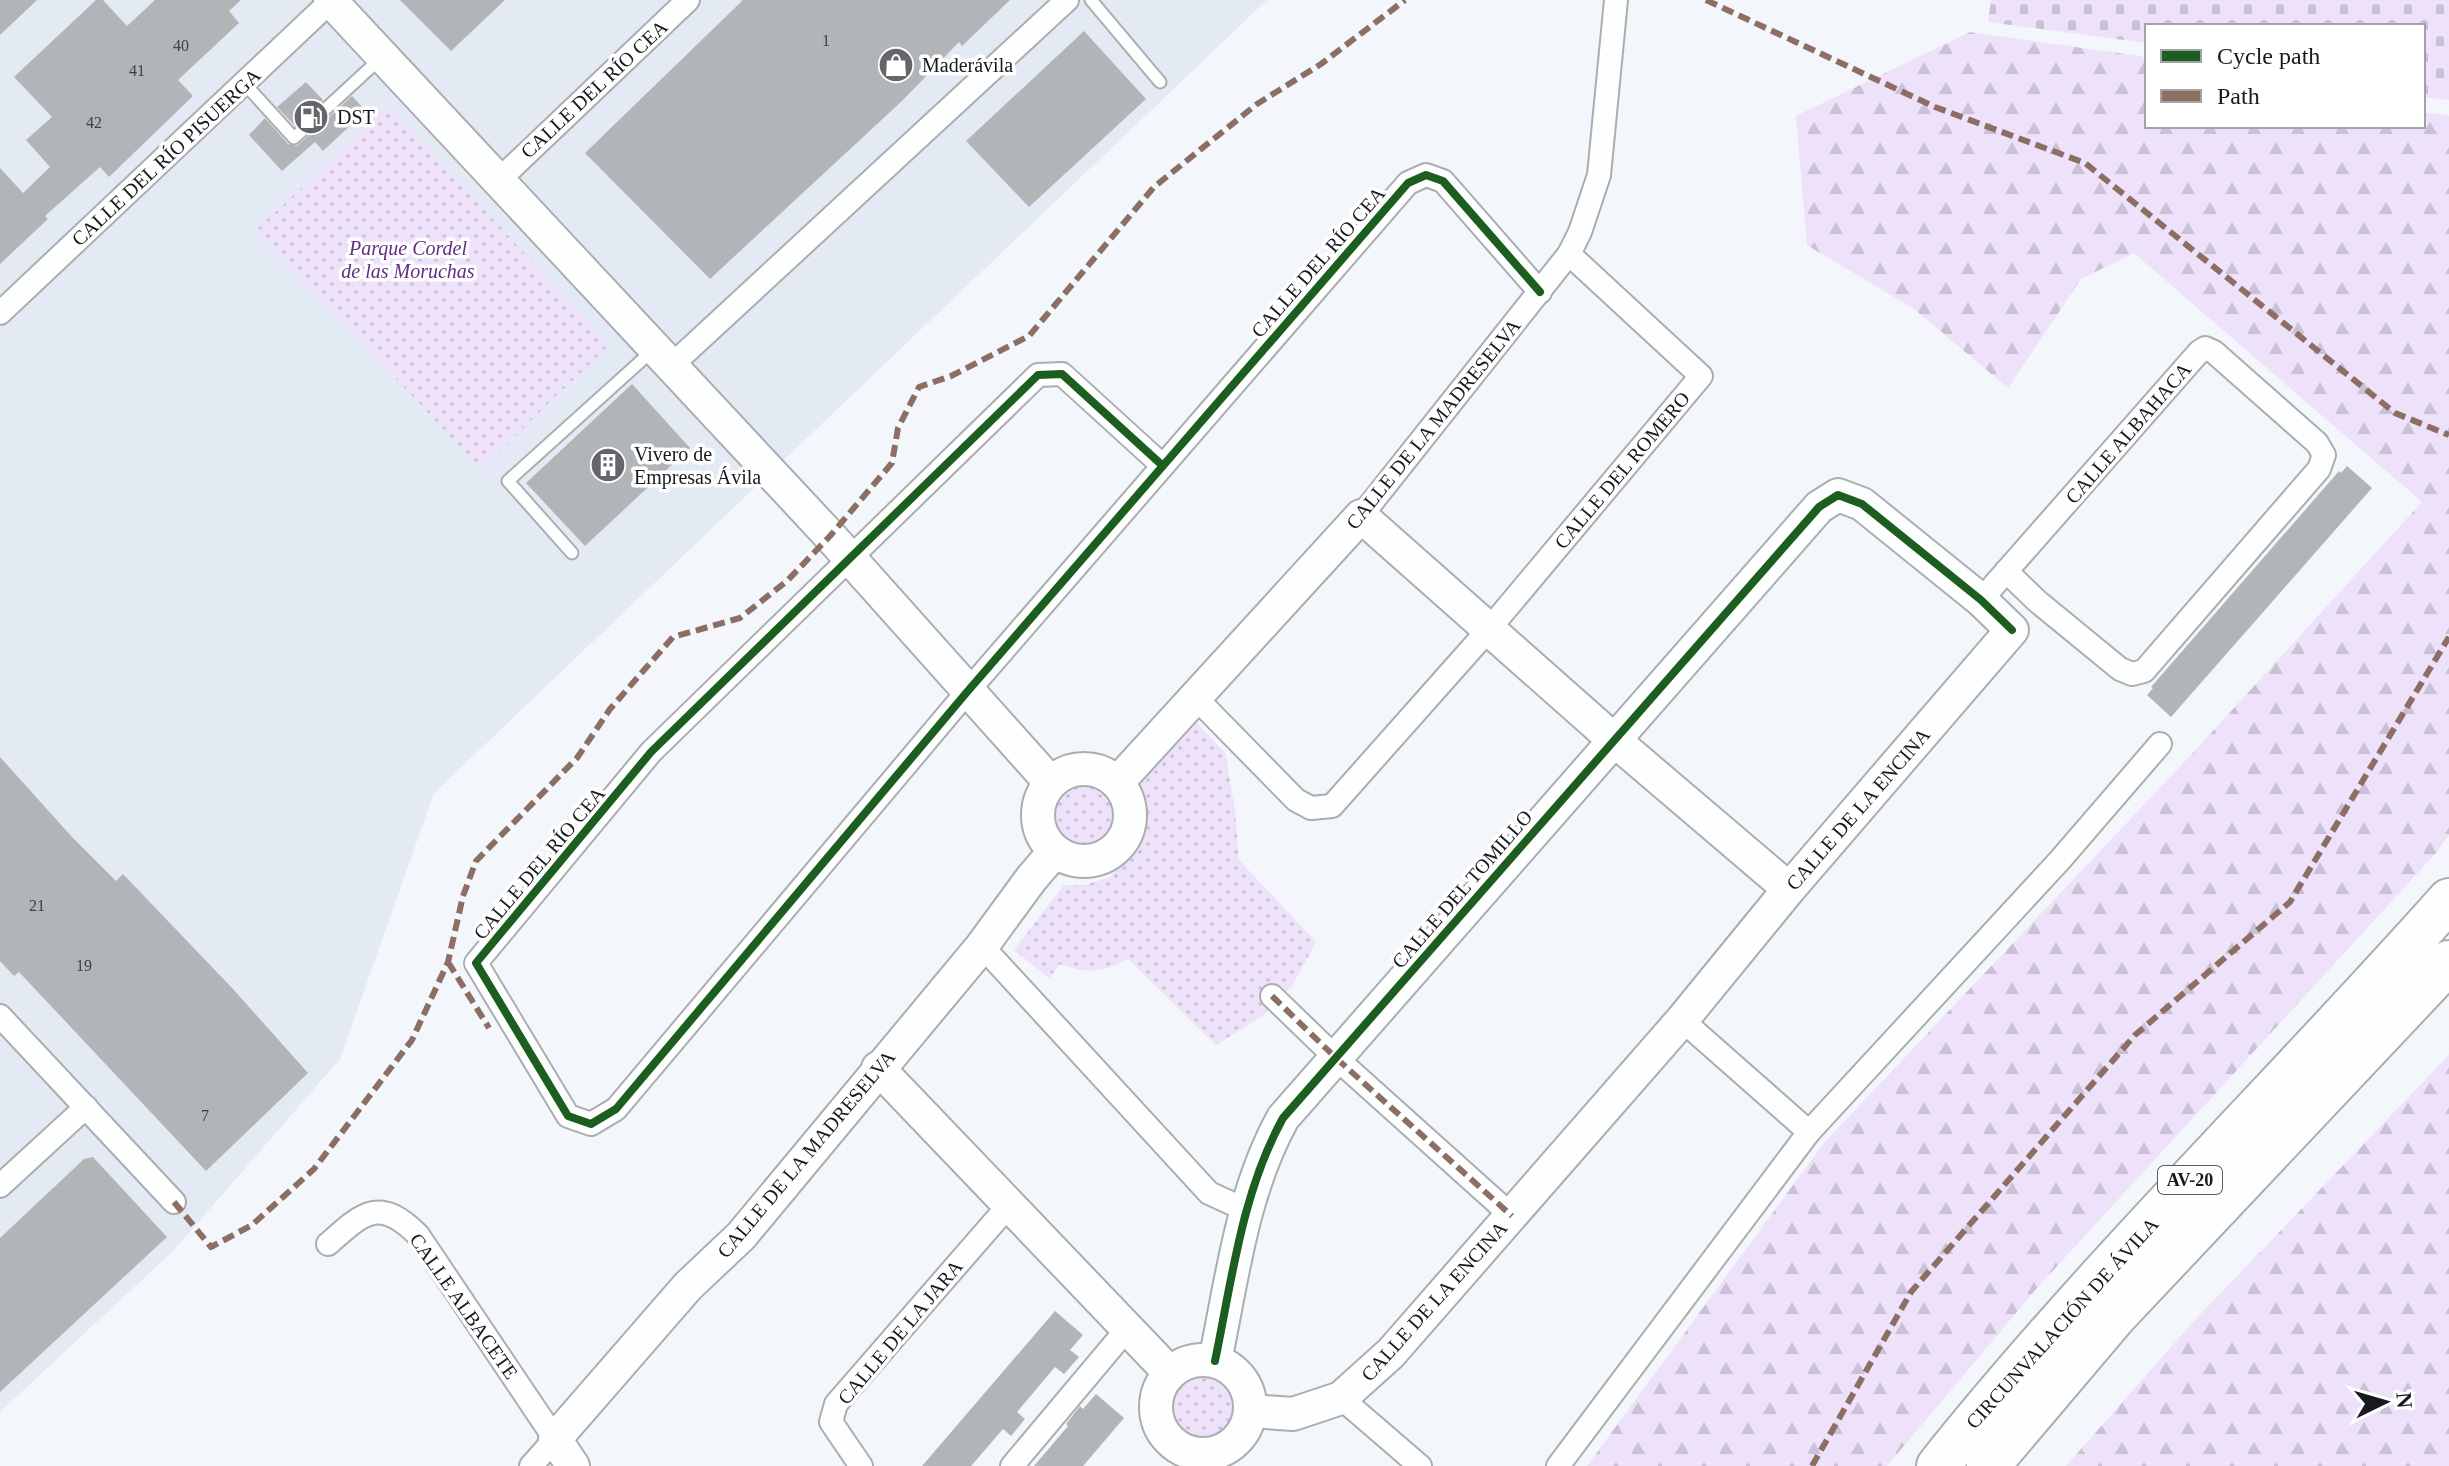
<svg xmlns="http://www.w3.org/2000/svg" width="2449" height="1466" font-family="'Times New Roman',serif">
<defs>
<pattern id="forest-firs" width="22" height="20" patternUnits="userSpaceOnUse" patternTransform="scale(2)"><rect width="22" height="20" fill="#ede2fa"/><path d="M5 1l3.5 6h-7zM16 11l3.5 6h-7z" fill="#cac1d6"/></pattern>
<pattern id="cemetery-stones" width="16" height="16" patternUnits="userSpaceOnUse" patternTransform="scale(2)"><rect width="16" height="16" fill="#ede2fa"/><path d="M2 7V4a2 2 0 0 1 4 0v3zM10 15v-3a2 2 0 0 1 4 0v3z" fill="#cac1d6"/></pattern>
<pattern id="park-dots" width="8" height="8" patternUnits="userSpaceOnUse" patternTransform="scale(2)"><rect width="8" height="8" fill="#ede2fa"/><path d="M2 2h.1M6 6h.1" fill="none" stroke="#cac1d6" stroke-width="1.8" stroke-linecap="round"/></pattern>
</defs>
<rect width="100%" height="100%" fill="#f3f6fa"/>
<path fill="#e4eaf4" d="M0,0H1267L434,793L340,1059L174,1250L0,1412Z"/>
<g fill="url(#forest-firs)">
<path d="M1970,32L2147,57V126H2423V112L2449,116V835L2436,853L2036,1289L1887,1466H1587L1823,1144L2191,755L2422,502L2134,253L2081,279L2008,388L1914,309L1807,245L1796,116Z"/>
<path d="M2449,1055V1466H2066L2193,1322Z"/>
</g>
<path fill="url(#cemetery-stones)" d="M1991,0H2449V100L2423,97V26H2147V43L1988,22Z"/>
<g fill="url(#park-dots)">
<path d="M389,106L609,345L481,469L256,230Z"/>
<path d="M1196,722L1225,753L1235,810L1239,860L1316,942L1292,986L1261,1017L1216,1045L1128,959C1103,972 1087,974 1060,964L1049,978L1014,950L1064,885H1085L1110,877L1136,850L1142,837L1135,786Z"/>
<circle cx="1084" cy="815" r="31"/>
<circle cx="1202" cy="1407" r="31"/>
</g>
<g fill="#b2b5b8">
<path d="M0,0H37L0,35Z"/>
<path d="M96,0H103L127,26L155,0H241L229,11L239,23L178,80L193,96L109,177L100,167L45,216L48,219L0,264V168L23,193L50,167L26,140L52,117L14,77Z"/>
<path d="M400,0H505L451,51Z"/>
<path d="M743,0H1010L962,46L959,42L903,100L710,279L585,153Z"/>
<path d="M1084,31L1146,99L1029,207L966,141Z"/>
<path d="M306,82L323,100L295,126L277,107Z"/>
<path d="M352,96L366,111L323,151L315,142L282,171L249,135L265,118L288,144L297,146Z"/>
<path d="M632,384L690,448L585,546L526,483Z"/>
<path d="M2347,466L2372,488L2171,717L2147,695L2153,688L2151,687L2339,471L2341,473Z"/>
<path d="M0,757L72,837L116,881L123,874L233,989L308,1073L206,1171L19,972L14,976L0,961Z"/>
<path d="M93,1157L167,1237L0,1392V1238L84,1159Z"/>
<path d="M1055,1311L1083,1335L1070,1350L1079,1357L1064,1374L1055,1367L1017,1412L1025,1419L1011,1436L1003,1429L971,1466H922Z"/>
<path d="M1096,1394L1124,1418L1083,1466H1034L1068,1426L1066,1424L1080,1406L1083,1409Z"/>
</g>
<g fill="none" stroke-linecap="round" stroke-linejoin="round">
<defs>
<g id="lane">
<path d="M1091,0L1160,82"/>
<path d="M244,83L294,138L382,57"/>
<path d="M572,553L508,481L652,351"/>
</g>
<g id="street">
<path d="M500,179L688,0"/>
<path d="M0,313L332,0"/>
<path d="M672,365L1067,0"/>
<path d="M1163,466L1062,374L1038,375L651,752L476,963L568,1116L591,1124L616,1109L967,692L1408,183L1426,175L1443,181L1540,292"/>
<path d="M1361,516L1569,254L1580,232L1599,175L1616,0"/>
<path d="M1981,600L2199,352L2205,348L2214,352L2317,443L2324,455L2319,469L2144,671L2132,674L2120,669L2037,601L2006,571"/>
<path d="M1195,697L1296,800L1311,808L1332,806L1490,628L1701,376L1569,254"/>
<path d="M982,946L1209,1193L1246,1210"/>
<path d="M1272,996L1336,1058L1512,1216"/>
<path d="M0,1016L174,1202"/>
<path d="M1682,1020L1809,1132"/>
<path d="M0,1186L86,1107"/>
<path d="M328,1244C363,1213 379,1196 418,1235L555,1439L531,1466"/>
<path d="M1341,1398L1420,1466"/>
<path d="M861,1466L831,1422L836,1404L1009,1205"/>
<path d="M1012,1466L1127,1329"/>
<path d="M1558,1466L1809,1132L2060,860L2160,744"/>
</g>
<g id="secondary">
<path d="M330,0L830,536L1050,782"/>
<circle cx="1084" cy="815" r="46"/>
<path d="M1117,783L1361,516L1614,740L1789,889"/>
<path d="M878,1068L1170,1373"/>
<circle cx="1203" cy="1407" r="47"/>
<path d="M1215,1361C1232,1279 1242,1192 1283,1118L1819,507L1838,495L1862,504L1981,600L2012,630L1789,889L1682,1020L1391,1353L1341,1398L1293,1414L1250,1411"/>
<path d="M573,1466L555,1439L688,1286L741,1236L982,946L1031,879L1055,851"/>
</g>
<g id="highway">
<path d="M1938,1466C2097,1267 2280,1090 2449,900"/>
<path d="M1988,1466L2116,1315L2449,962"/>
</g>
</defs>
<use href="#lane" stroke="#acadb0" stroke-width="15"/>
<use href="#street" stroke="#acadb0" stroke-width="26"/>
<use href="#secondary" stroke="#acadb0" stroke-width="36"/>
<use href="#highway" stroke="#acadb0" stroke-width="46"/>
<use href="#lane" stroke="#fdfefe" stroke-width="11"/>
<use href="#street" stroke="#fdfefe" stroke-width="22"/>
<use href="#secondary" stroke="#fdfefe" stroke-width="32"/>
<use href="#highway" stroke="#fdfefe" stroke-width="42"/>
<g stroke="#8d6e63" stroke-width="6" stroke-dasharray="12 6" stroke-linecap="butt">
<path d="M1706,0L1935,107L2085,163L2395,413L2449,435"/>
<path d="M448,962L489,1028"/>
<path d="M1272,996L1336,1058L1512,1216"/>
<path d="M174,1202L211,1247L252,1225L314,1169L412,1040L448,962L463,896L476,861L577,758L610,709L673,637L740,618L787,581L830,536L892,463L898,428L919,387L951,376L1029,336L1154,187L1257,104L1321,64L1405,0"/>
<path d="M1812,1466L1911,1292L2135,1035L2290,902L2449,637"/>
</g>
<defs>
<g id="cycleway">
<path d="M1163,466L1062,374L1038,375L651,752L476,963L568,1116L591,1124L616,1109L967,692L1408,183L1426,175L1443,181L1540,292"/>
<path d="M1215,1361C1232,1279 1242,1192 1283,1118L1819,507L1838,495L1862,504L1981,600L2012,630"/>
</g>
</defs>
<use href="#cycleway" stroke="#fff" stroke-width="13"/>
<use href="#cycleway" stroke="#1b5e20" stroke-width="8"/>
</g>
<defs>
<symbol id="shop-disc" viewBox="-11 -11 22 22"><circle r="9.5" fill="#64666a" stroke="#fff"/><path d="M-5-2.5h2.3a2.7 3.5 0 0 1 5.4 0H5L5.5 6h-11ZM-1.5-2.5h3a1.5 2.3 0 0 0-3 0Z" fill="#fff"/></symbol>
<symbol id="fuel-disc" viewBox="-11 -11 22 22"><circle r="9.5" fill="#64666a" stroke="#fff"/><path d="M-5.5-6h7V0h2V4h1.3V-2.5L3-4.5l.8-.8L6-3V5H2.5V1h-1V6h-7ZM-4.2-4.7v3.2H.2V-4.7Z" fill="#fff"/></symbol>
<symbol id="building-disc" viewBox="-11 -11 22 22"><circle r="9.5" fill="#64666a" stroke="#fff"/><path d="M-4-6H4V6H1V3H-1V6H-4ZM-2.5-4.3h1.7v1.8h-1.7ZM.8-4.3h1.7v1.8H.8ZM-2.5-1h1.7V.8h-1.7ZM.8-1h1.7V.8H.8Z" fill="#fff"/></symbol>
</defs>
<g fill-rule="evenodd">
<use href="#shop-disc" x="876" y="45" width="40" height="40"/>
<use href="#fuel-disc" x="291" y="97" width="40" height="40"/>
<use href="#building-disc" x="588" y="445" width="40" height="40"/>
</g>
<g text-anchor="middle" stroke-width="7" stroke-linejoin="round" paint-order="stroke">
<g font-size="16" fill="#3e4043">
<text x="826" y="46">1</text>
<text x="181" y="51">40</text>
<text x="137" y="76">41</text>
<text x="94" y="128">42</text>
<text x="37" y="911">21</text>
<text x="84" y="971">19</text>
<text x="205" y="1121">7</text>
</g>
<rect fill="#fff" stroke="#5d5e60" stroke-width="2" x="2158" y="1166" width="64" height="28" rx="6"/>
<g font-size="18" font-weight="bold" fill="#17191c">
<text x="2190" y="1186">AV-20</text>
</g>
<g font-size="20" fill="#17191c" stroke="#fff" text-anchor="start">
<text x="922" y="72">Maderávila</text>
<text x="337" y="124">DST</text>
<text x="634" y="461">Vivero de<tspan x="634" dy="23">Empresas Ávila</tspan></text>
</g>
<g font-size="20" fill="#17191c" stroke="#fff">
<text transform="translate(594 89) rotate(-43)" y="7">CALLE DEL RÍO CEA</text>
<text transform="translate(166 157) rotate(-43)" y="7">CALLE DEL RÍO PISUERGA</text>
<text transform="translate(1318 262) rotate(-49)" y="7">CALLE DEL RÍO CEA</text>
<text transform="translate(1433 424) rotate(-51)" y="7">CALLE DE LA MADRESELVA</text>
<text transform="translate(2128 433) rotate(-49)" y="7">CALLE ALBAHACA</text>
<text transform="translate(1622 470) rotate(-50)" y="7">CALLE DEL ROMERO</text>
<text transform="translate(1858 809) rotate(-49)" y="7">CALLE DE LA ENCINA</text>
<text transform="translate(539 863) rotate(-50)" y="7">CALLE DEL RÍO CEA</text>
<text transform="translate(1462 889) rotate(-49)" y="7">CALLE DEL TOMILLO</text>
<text transform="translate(806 1154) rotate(-50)" y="7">CALLE DE LA MADRESELVA</text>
<text transform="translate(1434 1301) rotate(-48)" y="7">CALLE DE LA ENCINA</text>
<text transform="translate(464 1306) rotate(55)" y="7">CALLE ALBACETE</text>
<text transform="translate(2062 1323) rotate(-48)" y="7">CIRCUNVALACIÓN DE ÁVILA</text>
<text transform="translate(900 1332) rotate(-50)" y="7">CALLE DE LA JARA</text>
</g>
<g font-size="20" font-style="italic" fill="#612c81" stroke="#fff">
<text x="408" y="255">Parque Cordel<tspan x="408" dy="23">de las Moruchas</tspan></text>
</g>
</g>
<rect x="2145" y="24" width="280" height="104" fill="#ffffff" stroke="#a2a3a4" stroke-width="2"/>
<rect x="2161" y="50" width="40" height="12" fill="#1b5e20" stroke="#a2a3a4" stroke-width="2"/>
<text x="2217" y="64" font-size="24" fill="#17191c">Cycle path</text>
<rect x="2161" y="90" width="40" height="12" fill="#8d6e63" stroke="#a2a3a4" stroke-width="2"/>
<text x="2217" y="104" font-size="24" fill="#17191c">Path</text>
<g transform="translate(2385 1402) rotate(85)" stroke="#ffffff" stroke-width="6" paint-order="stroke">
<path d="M0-6L14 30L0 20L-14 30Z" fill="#17191c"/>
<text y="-12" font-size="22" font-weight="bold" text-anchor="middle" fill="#17191c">N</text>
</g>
</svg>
